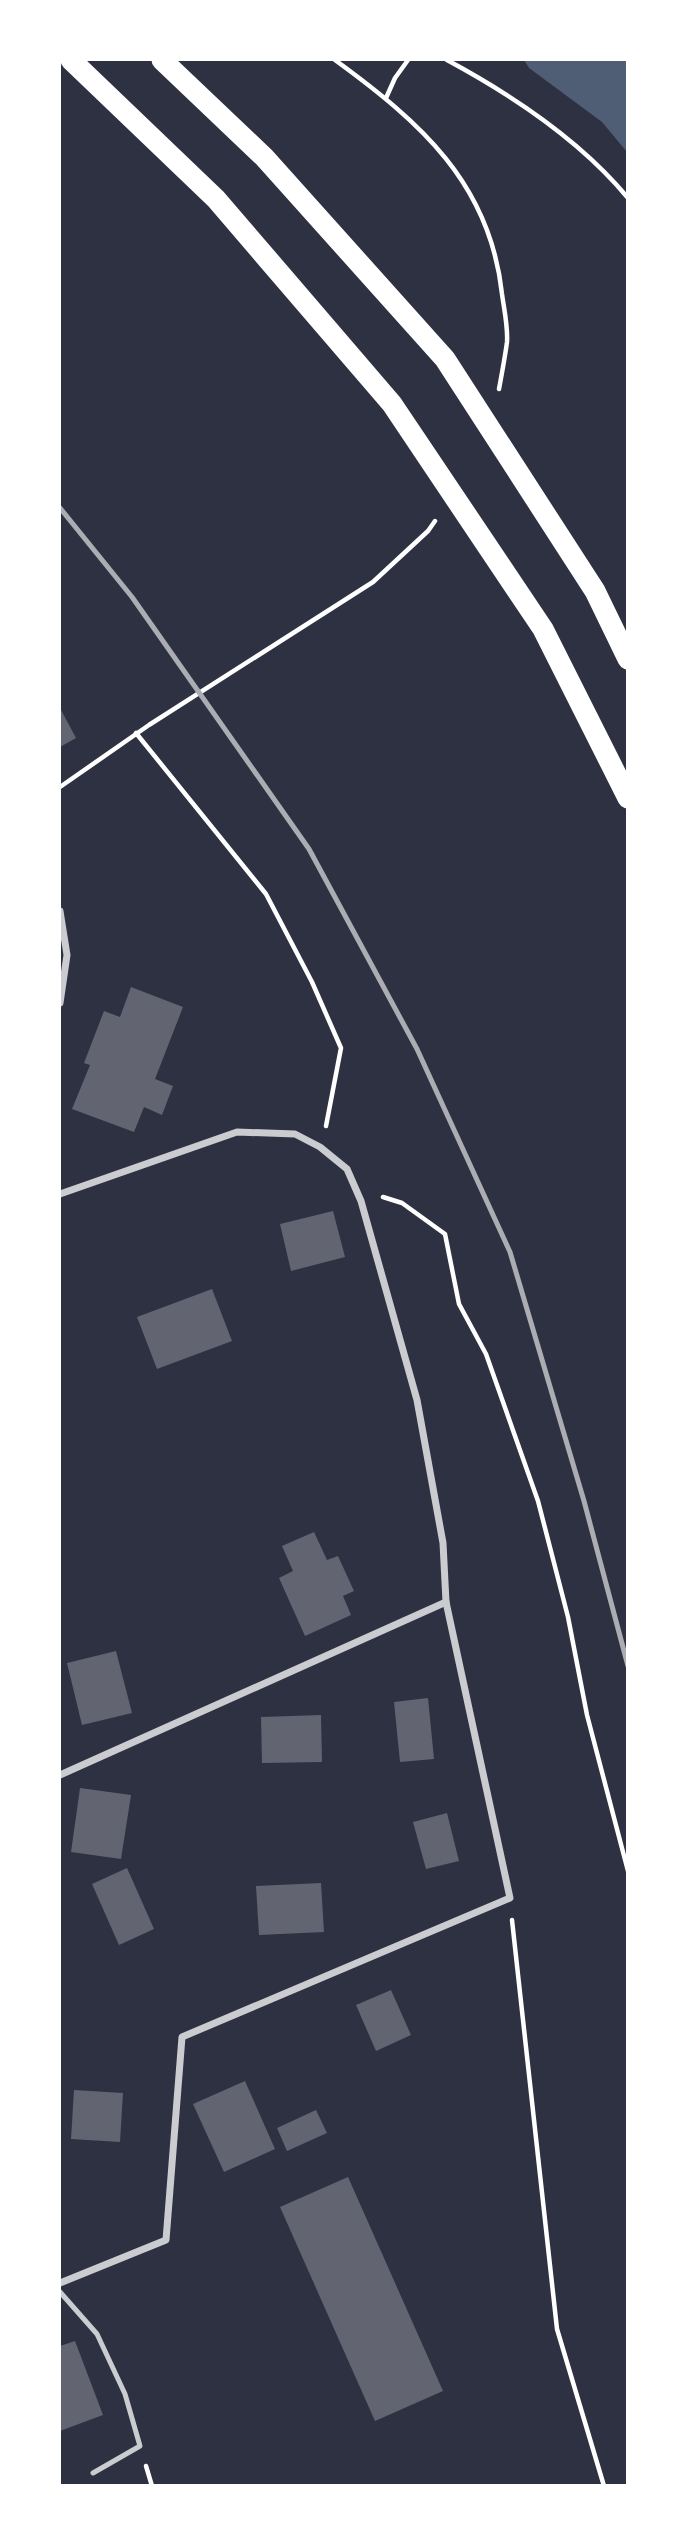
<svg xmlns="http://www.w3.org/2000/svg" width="687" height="2545" font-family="Signika,sans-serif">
<rect width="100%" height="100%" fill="#2d3142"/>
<path fill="#4f5d75" d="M524,60H627V152L602,122L529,68Z"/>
<g fill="#626471">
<path d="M60,708L76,738L60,747Z"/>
<path d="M131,987L183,1007L155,1079L173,1086L162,1115L144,1107L134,1132L72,1109L90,1065L84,1063L104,1011L120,1017Z"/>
<path d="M333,1211L345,1257L291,1271L280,1224Z"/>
<path d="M212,1289L232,1341L157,1369L137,1317Z"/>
<path d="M314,1532L327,1560L338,1556L354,1591L343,1596L351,1615L305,1636L279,1578L293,1571L282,1546Z"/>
<path d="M116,1651L132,1713L82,1725L67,1663Z"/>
<path d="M428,1698L434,1759L400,1762L394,1702Z"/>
<path d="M321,1715L322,1762L262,1763L261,1717Z"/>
<path d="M80,1788L131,1795L121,1859L71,1852Z"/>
<path d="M447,1813L459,1861L426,1869L413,1822Z"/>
<path d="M127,1868L154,1929L119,1945L92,1884Z"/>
<path d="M321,1883L324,1932L259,1935L256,1886Z"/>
<path d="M391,1990L411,2035L376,2051L356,2005Z"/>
<path d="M245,2081L275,2149L224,2172L193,2104Z"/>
<path d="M74,2090L123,2093L120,2142L71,2139Z"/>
<path d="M316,2110L327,2133L287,2151L277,2128Z"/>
<path d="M348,2177L443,2391L375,2421L280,2207Z"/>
<path d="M75,2341L103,2415L60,2431V2346Z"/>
</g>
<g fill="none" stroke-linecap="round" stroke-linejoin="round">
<g stroke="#fff" stroke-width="4.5">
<path d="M335,60C420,122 490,183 502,294C504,309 508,326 507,342C505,357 502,373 499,389"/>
<path d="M447,60C512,95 581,141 628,198"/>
<path d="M386,98L395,78L408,60"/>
<path d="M136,733L266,894L312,982L341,1048L326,1126"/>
<path d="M60,787L149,725L373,582L428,531L435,521"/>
<path d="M383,1197L402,1203L445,1234L459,1304L486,1354L538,1501L568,1617L587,1715L628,1871"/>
<path d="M512,1920L557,2329L604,2486"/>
<path d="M146,2466L152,2486"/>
</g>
<path stroke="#caccd0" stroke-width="5" d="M60,2292L97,2334L125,2394L140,2446L93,2473"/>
<g stroke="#caccd0" stroke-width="7">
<path d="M60,911L67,955L60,1003"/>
<path d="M60,1194L237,1132L295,1134L320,1147L347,1169L361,1201L417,1400L443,1543L446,1602L510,1898L182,2037L166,2240L60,2283"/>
<path d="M60,1775L446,1602"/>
</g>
<g stroke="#fff" stroke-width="21">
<path d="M71,60L216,199L392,404L543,629L628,798"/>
<path d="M162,60L264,157L445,359L595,591L628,659"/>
</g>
<path stroke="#abadb3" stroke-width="5" d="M60,508L132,597L309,849L417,1049L510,1252L584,1501L628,1666"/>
</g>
<rect width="687" height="2545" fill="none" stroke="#ffffff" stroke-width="122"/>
</svg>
